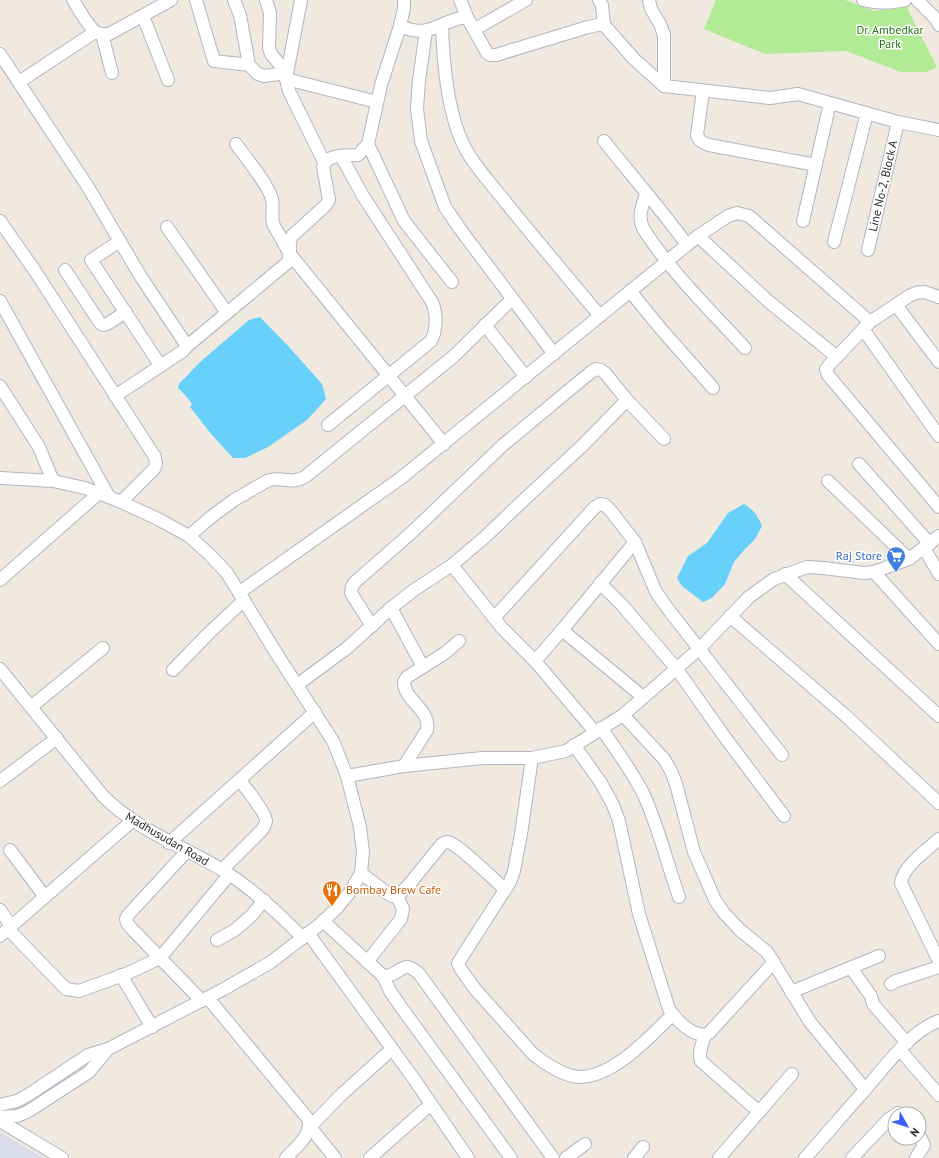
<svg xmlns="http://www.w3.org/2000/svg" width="939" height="1158" font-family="'PT Sans',sans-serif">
<rect width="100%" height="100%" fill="#f0e9df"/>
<path fill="#dadce9" d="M0,1133L44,1158H0Z"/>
<path fill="#b1eb96" d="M716,0H845L874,11L909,6L908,10L937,67L927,72H901L846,51L765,54L704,29Z"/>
<g fill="#68d1fb">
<path d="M260,317L290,348L322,384L326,399L307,420L268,447L245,458H233L212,435L190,407L192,404L185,395L178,388L179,384L199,363L249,320Z"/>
<path d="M744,504C754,510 758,516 762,526L755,539L745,549L734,562L725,584L712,598L703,602L682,586L677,578L688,556L707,543L728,513Z"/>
</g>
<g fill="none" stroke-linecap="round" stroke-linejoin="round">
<defs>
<g id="minor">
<path d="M73,0C79,9 88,27 96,32C100,35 105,34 109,34L171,0"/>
<path d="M196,0L214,61L249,65L258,74L264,76L287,73"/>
<path d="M234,0L240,15L249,65"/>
<path d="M266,0L270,13L269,48L271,54L287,73"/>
<path d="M301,0L286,79L289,91L324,162"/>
<path d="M460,0L468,19"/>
<path d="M599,0L602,5L604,25"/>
<path d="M649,0L651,9L660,24L664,35V86"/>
<path d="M863,0C878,4 890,3 905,0"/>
<path d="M917,0L936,19L939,25"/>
<path d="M143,16L168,80"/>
<path d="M442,25C443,60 446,98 458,132C467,159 490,182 507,204C538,242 569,279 600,316"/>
<path d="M400,26C430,39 437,22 465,17L468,19L487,53L490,55H496L588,27L598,25H604L634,59L664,86L770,98L798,94L898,122L939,130"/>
<path d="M475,29L526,0"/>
<path d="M426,31L419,80L417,109L421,141L445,207L460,229L554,354"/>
<path d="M102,34L112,73"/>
<path d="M0,54L88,187L141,277L185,343L186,347L183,351L115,396"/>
<path d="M286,79L377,102"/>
<path d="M19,82L95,32"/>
<path d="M703,91L697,135C699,141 703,143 709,145L816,165"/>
<path d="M604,141C632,176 661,209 687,245"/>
<path d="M236,144C246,158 268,184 272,199C274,207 271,215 273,224L290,254L444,444"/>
<path d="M368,144L404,221L452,282"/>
<path d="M646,194C642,207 637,217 644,230C672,273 710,310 745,348"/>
<path d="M0,221L35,271L155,457L156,464L154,469L121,502"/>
<path d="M803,221L830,103"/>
<path d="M167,227L227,313"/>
<path d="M698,236L768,301L837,357"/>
<path d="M120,241L91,260L160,365"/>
<path d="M834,242L867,113"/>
<path d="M868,250L898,122"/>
<path d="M65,270L100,323L103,325L107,324L126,312"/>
<path d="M630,291L661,329L713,388"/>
<path d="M939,297L924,292L916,293L909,296L870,322L830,364L826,369L828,375L939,507"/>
<path d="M0,301L109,497"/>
<path d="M896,305L939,362"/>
<path d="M485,325L526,377"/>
<path d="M863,329L939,436"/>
<path d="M186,347L287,263C293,254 287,245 292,236L326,205L329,200L323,167C327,153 346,156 358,155L368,144L381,85L400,26L404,8V0"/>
<path d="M0,386L39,447L53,481"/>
<path d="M328,425L431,341C437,330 437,313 432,302L363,196L341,156"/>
<path d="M859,464L930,544"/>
<path d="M0,478L53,481L85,488L119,501L158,519L189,536L209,554L227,573L278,656L333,741L347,776L360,827L363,852L361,873L350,892L336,909L319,925L271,962L224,989L108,1049L88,1055L28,1095L17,1101L0,1105"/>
<path d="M828,481L909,559"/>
<path d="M189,536L211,517L234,500L267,481C281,475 291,486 306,476L454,356L512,299"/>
<path d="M924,548L939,574"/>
<path d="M452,565L502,628L535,661L595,732"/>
<path d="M874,572L939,644"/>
<path d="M785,574L939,716"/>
<path d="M0,580L99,493"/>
<path d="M600,583L622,605L676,668L724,736L784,816"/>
<path d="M240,592L401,478L698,236L728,216L737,213L749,216L870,322"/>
<path d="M391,608L423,667"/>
<path d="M730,616L847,717L939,803"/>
<path d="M494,618L595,507L600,504L605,505L611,511L635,542L656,592L668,609L782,755"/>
<path d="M372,626L351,593L352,587L354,583L411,533L503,445L591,372L596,369L601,370L605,373L627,400L664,439"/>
<path d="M562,630L643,697"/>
<path d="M535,661L562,630L635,542"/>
<path d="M0,669L103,796C138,831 183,846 224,871C254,890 278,913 303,938"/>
<path d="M173,670L208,634L244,600"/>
<path d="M297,685L347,648L391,608L414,590L452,565L485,537L528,496L583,445L627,400"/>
<path d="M32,706L103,648"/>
<path d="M623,715L664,759L671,771L676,784L694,852L715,900L724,913L740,930L767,952L810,1022L865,1089"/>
<path d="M601,728C616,749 631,770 643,793C658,825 667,863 679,897"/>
<path d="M574,745L601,783L613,805L619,821L639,914L669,1009C676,1020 691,1035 705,1035L709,1033L774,962"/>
<path d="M532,758L521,834L514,871L510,882L458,963L460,968L475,989L533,1054C544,1063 565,1077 580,1077C613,1077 650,1037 672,1015"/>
<path d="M404,766L427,730C431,709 404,701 404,682L407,677L445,653L459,641"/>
<path d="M347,776L404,766L483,758H532L566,751L623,715L699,649L749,597L774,579L807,567L823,568L864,573L874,572L909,559L939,536"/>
<path d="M0,781L57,738"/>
<path d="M939,839C927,850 903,866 901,883L939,961"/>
<path d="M169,843L315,712"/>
<path d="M10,850L45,897"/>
<path d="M187,851L128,915L126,919L127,923L131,928L202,1001"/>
<path d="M222,870L262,830C264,827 266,824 266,821C265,811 246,789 240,780"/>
<path d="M361,873L387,893L392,896H397L407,887L442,844C444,843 444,842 448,842C457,843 495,881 505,889"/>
<path d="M0,910L11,926"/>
<path d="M323,921L383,976C401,977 402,956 420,975L553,1158"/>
<path d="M8,929L66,989L79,991L126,974L160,958L229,875"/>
<path d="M308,933L414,1079L468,1158"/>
<path d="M0,936L132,821"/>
<path d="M217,940L235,930L252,915L264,900"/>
<path d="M367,962L401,919L403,909L397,896"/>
<path d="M851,968L871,996L873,1004L907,1043"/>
<path d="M121,975L152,1027"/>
<path d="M383,976L390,991L401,1007L511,1158"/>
<path d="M891,984L896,981L939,967"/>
<path d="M791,992L879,956"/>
<path d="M208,998L309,1120C311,1136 296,1147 286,1158"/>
<path d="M705,1035C702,1044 698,1053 701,1061L759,1112"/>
<path d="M900,1050L939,1095"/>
<path d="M0,1117L17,1116L27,1112L89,1072L108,1049"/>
<path d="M0,1121L62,1158"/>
<path d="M335,1158L310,1127L341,1095L392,1049"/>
<path d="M370,1158L431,1104"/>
<path d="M566,1158L585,1144"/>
<path d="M634,1158L643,1147"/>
<path d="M719,1158L792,1074"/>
<path d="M805,1158C825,1136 844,1113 864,1091C883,1069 911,1030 939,1021"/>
<path d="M852,1158L889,1119L898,1113L901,1114"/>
<path d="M916,1158L924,1145L919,1135"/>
</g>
</defs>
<use href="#minor" stroke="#b3b5c2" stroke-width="14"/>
<use href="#minor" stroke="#fff" stroke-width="12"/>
</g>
<defs>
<symbol id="supermarket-pin" viewBox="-11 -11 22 30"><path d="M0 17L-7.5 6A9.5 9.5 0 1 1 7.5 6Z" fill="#3f7fe0" stroke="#fff"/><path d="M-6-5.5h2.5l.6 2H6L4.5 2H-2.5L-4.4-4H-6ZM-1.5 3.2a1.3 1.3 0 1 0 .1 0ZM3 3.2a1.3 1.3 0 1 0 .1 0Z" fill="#fff"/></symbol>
<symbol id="restaurant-pin" viewBox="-11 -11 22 30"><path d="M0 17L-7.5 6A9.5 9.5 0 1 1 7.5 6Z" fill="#e8710a" stroke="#fff"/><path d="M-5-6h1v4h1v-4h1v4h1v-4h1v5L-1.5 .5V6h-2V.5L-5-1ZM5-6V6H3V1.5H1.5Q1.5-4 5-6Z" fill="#fff"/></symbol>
</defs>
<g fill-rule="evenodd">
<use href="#supermarket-pin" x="885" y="545" width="22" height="30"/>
<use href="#restaurant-pin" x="321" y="879" width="22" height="30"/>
</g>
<g text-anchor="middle" stroke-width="3" stroke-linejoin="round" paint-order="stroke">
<g font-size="12" fill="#257513" stroke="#fff">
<text x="890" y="34">Dr. Ambedkar<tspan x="890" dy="14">Park</tspan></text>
</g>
<g font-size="12" fill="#2d2d2d" stroke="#fff">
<text transform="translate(883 186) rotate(-77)" y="4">Line No-2, Block A</text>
<text transform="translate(167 839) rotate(30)" y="4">Madhusudan Road</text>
</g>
<g font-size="12" fill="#366cbe" stroke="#fff" text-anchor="end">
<text x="882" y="560">Raj Store</text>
</g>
<g font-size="12" fill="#c56008" stroke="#fff" text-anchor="start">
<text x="346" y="894">Bombay Brew Cafe</text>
</g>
</g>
<g transform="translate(907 1126) rotate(129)"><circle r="19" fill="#ffffff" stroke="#ababab"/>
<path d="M0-3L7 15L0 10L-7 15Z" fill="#3d5dff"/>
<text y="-6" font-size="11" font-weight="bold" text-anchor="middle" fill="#2d2d2d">N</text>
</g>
</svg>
